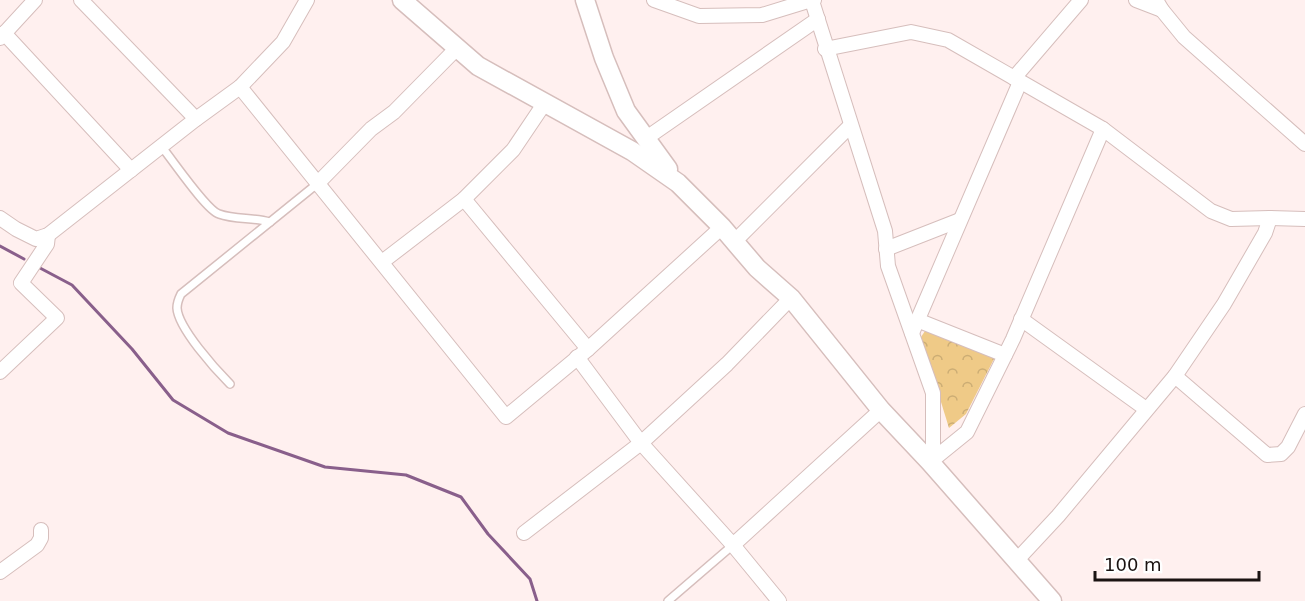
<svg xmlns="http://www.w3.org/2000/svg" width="1305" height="601" font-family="'DejaVu Sans',sans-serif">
<defs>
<pattern id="park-crowns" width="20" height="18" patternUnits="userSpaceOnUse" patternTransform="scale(1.5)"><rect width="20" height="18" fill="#efca87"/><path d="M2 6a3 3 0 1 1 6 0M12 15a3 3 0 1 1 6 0" fill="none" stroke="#ccad74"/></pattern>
</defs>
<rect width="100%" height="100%" fill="#fff0ef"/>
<path fill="url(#park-crowns)" d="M925,331L995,357L966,414L949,428L921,337Z"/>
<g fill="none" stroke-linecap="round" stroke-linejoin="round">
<g stroke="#895f8b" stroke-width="3">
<path d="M0,246L24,259"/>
<path d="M40,268L72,285L132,349L173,400L228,433L325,467L406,475L461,497L488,534L530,579L537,601"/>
</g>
<defs>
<g id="service">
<path d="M161,146C172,159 206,210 219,214C235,220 253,217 270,222"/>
<path d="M230,384C216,370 178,328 177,308C177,304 179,298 181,294L317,184"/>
<path d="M668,601L733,545"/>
</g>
<g id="minor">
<path d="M81,0L196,119"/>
<path d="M654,0L699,16L762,15L811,0"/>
<path d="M814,0L812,1L885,231L888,266L933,393V446L930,462"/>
<path d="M1136,0L1162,10"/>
<path d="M1156,0L1162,10L1184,37L1305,144"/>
<path d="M4,33L131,170"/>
<path d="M0,38L35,0"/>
<path d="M825,49L911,32L948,40L1103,129"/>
<path d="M1014,78L1081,0"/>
<path d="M240,87L506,417L588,349L722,227"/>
<path d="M645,139L818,19"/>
<path d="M317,184L371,129L394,112L457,48"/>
<path d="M464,199L513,150L544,104"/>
<path d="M0,218L16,229L36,239L48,235L196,119L240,87L283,42L307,0"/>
<path d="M734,242L850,126"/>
<path d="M886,249L960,220"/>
<path d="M382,262L464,199L588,349"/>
<path d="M1021,319L1146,409"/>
<path d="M917,320L1005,355"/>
<path d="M912,333L1020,82"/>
<path d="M577,357L641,443L733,545L881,410"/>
<path d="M0,372L57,318L21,283L47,244L48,235"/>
<path d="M1175,376L1267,455L1281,454L1288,447L1305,414"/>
<path d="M930,462L967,432L1013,339L1103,129L1211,211L1231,219L1270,218L1305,219"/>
<path d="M524,533L641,443L727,364L791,298"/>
<path d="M733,545L779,601"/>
<path d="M1017,560L1058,516L1175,376L1224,304L1265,233L1270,218"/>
<path d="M0,572L37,545L41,538V530"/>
</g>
<g id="secondary">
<path d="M402,0L478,66L632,151L678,183L722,227L757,268L791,298L881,410L930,462L1052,601"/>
<path d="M585,0L604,58L626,111L668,169"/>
</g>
</defs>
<use href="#service" stroke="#d6bebc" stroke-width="10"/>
<use href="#minor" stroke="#d6bebc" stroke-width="16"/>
<use href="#secondary" stroke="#d6bebc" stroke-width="21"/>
<use href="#service" stroke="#fff" stroke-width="7"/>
<use href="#minor" stroke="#fff" stroke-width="14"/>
<use href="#secondary" stroke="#fff" stroke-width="18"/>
</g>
<path d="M1095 571v9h164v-9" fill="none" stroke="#1b1312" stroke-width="3"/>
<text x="1104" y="571" font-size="18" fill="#1b1312" stroke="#ffffff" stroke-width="4.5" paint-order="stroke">100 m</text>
</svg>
